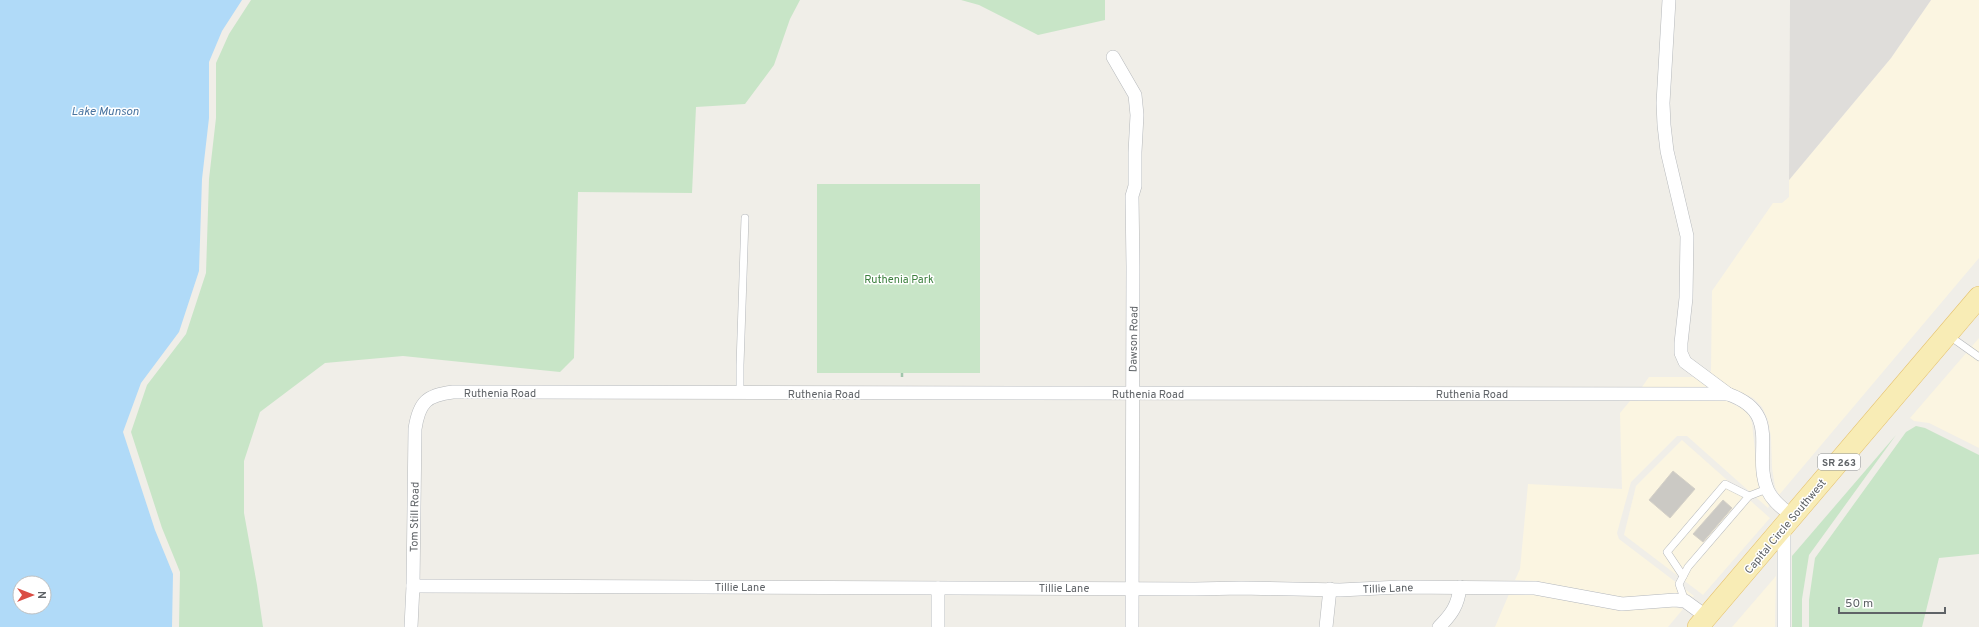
<svg xmlns="http://www.w3.org/2000/svg" width="1979" height="627" font-family="Overpass,sans-serif">
<rect width="100%" height="100%" fill="#f0eee8"/>
<g fill="#fbf5e1">
<path d="M1931,0H1979V258L1779,495L1775,487L1772,468L1771,437L1768,420L1762,407L1753,398L1729,387H1642L1649,377H1704L1711,371L1712,291L1773,203H1782L1789,197V180L1891,58Z"/>
<path d="M1979,338V448L1929,423L1914,421L1910,418Z"/>
<path d="M1630,401H1727L1743,409L1749,415L1752,423L1759,490L1769,506L1768,508L1687,436H1677L1631,482L1617,533L1619,539L1694,596L1693,597L1686,594L1674,593L1623,597L1536,581L1515,580L1520,569L1528,484L1622,489L1620,413Z"/>
<path d="M1682,440L1770,518L1703,595L1624,535L1636,486Z"/>
<path d="M1776,576L1775,627H1732Z"/>
<path d="M1509,594L1534,595L1621,611L1674,607L1683,609L1668,627H1495Z"/>
</g>
<path fill="#dfddda" d="M1790,0H1931L1891,58L1789,180Z"/>
<g fill="#c8e5c7">
<path d="M251,0H800L790,19L774,65L745,104L696,107L692,193L578,192L574,358L560,372L403,356L325,363L260,412L244,461V513L257,585L263,627H179L180,572L162,528L131,432L147,385L186,334L206,273L209,179L216,118V63L229,34Z"/>
<path d="M961,0H1105V20L1038,35L979,5Z"/>
<rect x="817" y="184" width="163" height="189"/>
<path d="M1916,426L1925,428L1979,455V554L1939,558L1922,627H1809V600L1815,558L1906,432Z"/>
<path d="M1896,435L1809,555L1802,599V627H1792V556Z"/>
</g>
<path fill="#b0daf8" fill-rule="evenodd" d="M0,0H242L222,31L209,62V118L202,179L199,271L179,332L141,383L123,432L155,530L173,574L172,627H0ZM20,583H44V607H20Z"/>
<g fill="#cbc9c4" stroke="#d4d0c7">
<path d="M1673,471L1695,489L1670,518L1649,500Z"/>
<path d="M1723,500L1732,508L1703,542L1693,534Z"/>
</g>
<g fill="none" stroke-linecap="round" stroke-linejoin="round">
<defs>
<g id="lane">
<path d="M1948,335L1979,357"/>
<path d="M740,394V365L745,218"/>
<path d="M1683,576L1667,552L1725,484L1749,496"/>
<path d="M1685,601L1679,584L1688,567L1749,496L1767,489"/>
</g>
<g id="street">
<path d="M1669,0L1663,103L1664,125L1667,151L1687,236L1686,298L1681,343V353L1685,362L1728,394"/>
<path d="M1113,57L1135,95L1137,115L1135,152V186L1132,196L1133,267L1132,627"/>
<path d="M413,586L1195,589L1241,588L1340,590L1400,587L1535,588L1622,604L1675,600L1685,601L1707,617"/>
<path d="M411,627L413,586L415,429C419,402 427,395 453,392L1728,394C1784,414 1751,453 1768,491C1773,502 1784,509 1793,517"/>
<path d="M938,627V588"/>
<path d="M1326,627L1330,589"/>
<path d="M1439,627C1452,614 1458,605 1460,587"/>
<path d="M1784,627V528"/>
</g>
<path id="primary" d="M1698,627L1979,297"/>
</defs>
<use href="#lane" stroke="#b5b8bb" stroke-width="8"/>
<use href="#street" stroke="#b5b8bb" stroke-width="14"/>
<use href="#primary" stroke="#e5c16c" stroke-width="22"/>
<path stroke="#a0c5ab" stroke-width="2.5" stroke-dasharray="4 2" stroke-linecap="butt" d="M902,373V379"/>
<use href="#lane" stroke="#fff" stroke-width="7"/>
<use href="#street" stroke="#fff" stroke-width="13"/>
<use href="#primary" stroke="#f8ecb5" stroke-width="21"/>
</g>
<g text-anchor="middle" stroke-width="3" stroke-linejoin="round" paint-order="stroke">
<rect fill="#fff" stroke="#8f9295" stroke-width="1" x="1818" y="454" width="42" height="16" rx="3"/>
<g font-size="10" font-weight="bold" fill="#5f6367">
<text x="1839" y="466">SR 263</text>
</g>
<g font-size="11" fill="#3d803f" stroke="#fff">
<text x="899" y="283">Ruthenia Park</text>
</g>
<g font-size="11" fill="#5f6367" stroke="#fff">
<text transform="translate(1133 339) rotate(-89)" y="4">Dawson Road</text>
<text x="500" y="397">Ruthenia Road</text>
<text x="824" y="398">Ruthenia Road</text>
<text x="1148" y="398">Ruthenia Road</text>
<text x="1472" y="398">Ruthenia Road</text>
<text transform="translate(414 517) rotate(-89)" y="4">Tom Still Road</text>
<text transform="translate(1785 526) rotate(-50)" y="4">Capital Circle Southwest</text>
<text x="740" y="591">Tillie Lane</text>
<text x="1064" y="592">Tillie Lane</text>
<text transform="translate(1388 588) rotate(-2)" y="4">Tillie Lane</text>
</g>
<g font-size="12" font-style="italic" fill="#4a75a1" stroke="#fff">
<text x="105" y="115">Lake Munson</text>
</g>
</g>
<g transform="translate(32 595) rotate(90)"><circle r="19" fill="#ffffff" stroke="#bfc1c2"/>
<path d="M0-3L7 15L0 10L-7 15Z" fill="#da4d44"/>
<text y="-6" font-size="11" font-weight="bold" text-anchor="middle" fill="#5f6367">N</text>
</g>
<path d="M1839 607v6h106v-6" fill="none" stroke="#5f6367" stroke-width="2"/>
<text x="1845" y="607" font-size="12" fill="#5f6367" stroke="#ffffff" stroke-width="3" paint-order="stroke">50 m</text>
</svg>
